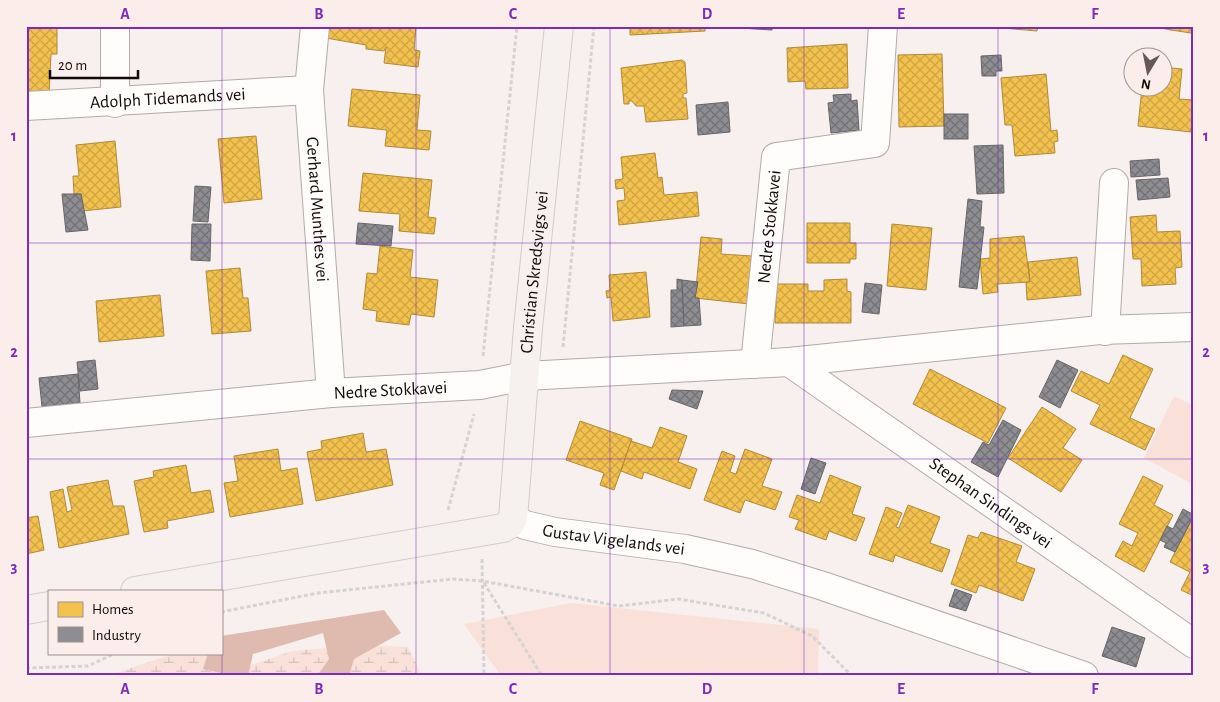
<svg xmlns="http://www.w3.org/2000/svg" width="1220" height="702" font-family="'Alegreya Sans',sans-serif">
<defs>
<pattern id="wetland-marsh" width="20" height="14" patternUnits="userSpaceOnUse" patternTransform="scale(1.25)"><rect width="20" height="14" fill="#f9e1da"/><path d="M1 5h8M5 5V1M11 12h8M15 12V8" fill="none" stroke="#d5c0ba"/></pattern>
<pattern id="homes-cross-hatch" width="8" height="8" patternUnits="userSpaceOnUse" patternTransform="scale(1.25)"><rect width="8" height="8" fill="#f2c14e"/><path d="M0 0l8 8M0 8l8-8" fill="none" stroke="#cfa443"/></pattern>
<pattern id="industry-cross-hatch" width="8" height="8" patternUnits="userSpaceOnUse" patternTransform="scale(1.25)"><rect width="8" height="8" fill="#8d8d92"/><path d="M0 0l8 8M0 8l8-8" fill="none" stroke="#727175"/></pattern>
</defs>
<rect width="100%" height="100%" fill="#f7f0ee"/>
<g fill="#f9e1da">
<path d="M1174,396L1194,406V485L1144,458Z"/>
<path d="M571,603L819,629L818,676H501L464,624Z"/>
</g>
<path fill="url(#wetland-marsh)" d="M361,645L408,647L422,676H107L176,653H214L223,675L292,651Z"/>
<path fill="#debaaf" d="M384,610L401,633L354,659L349,676H317L329,659L323,633L253,654L248,676H235L203,669L208,653H221V636Z"/>
<g fill="url(#homes-cross-hatch)" stroke="#af8a38">
<path d="M26,26H57V54H51L49,95L26,96Z"/>
<path d="M327,26H416L414,50L420,51L418,67L384,63L386,47L384,51L366,49V45L326,38Z"/>
<path d="M630,26H705V31L630,35Z"/>
<path d="M772,26H818V28Z"/>
<path d="M1002,26H1038L1037,31L1002,28Z"/>
<path d="M1150,26H1194V31L1191,33L1171,30Z"/>
<path d="M847,44L848,88L806,89L805,81L788,82L787,48Z"/>
<path d="M942,54L944,126L899,127L898,55Z"/>
<path d="M682,60L685,62L687,93L683,94V98H686L688,119L646,122L644,106H636L632,101H629V104H624L621,68Z"/>
<path d="M1162,67L1182,69L1179,99L1194,100L1191,132L1138,126L1142,88H1162Z"/>
<path d="M1046,74L1051,131L1057,130L1058,141L1054,142L1055,153L1015,156L1012,125H1005L1001,78Z"/>
<path d="M352,89L420,95L417,130L431,131L429,150L385,146L387,130L348,126Z"/>
<path d="M256,136L262,199L224,203L218,139Z"/>
<path d="M115,141L121,207L82,211L81,194H74L73,176H79L76,145Z"/>
<path d="M655,153L658,178L662,177L664,195L697,192L699,216L619,225L617,201L625,200L624,188L616,189L615,180L623,179L621,157Z"/>
<path d="M363,173L432,180L428,217L436,218L434,234L399,231L400,214L359,211Z"/>
<path d="M1156,215L1157,232L1180,231L1182,267L1175,268L1176,284L1142,286L1141,259H1133L1130,217Z"/>
<path d="M807,223H850V243H856V259H850V263H807Z"/>
<path d="M892,224L932,228L926,290L887,286Z"/>
<path d="M1024,236L1030,282L997,284L998,292L983,294L980,259L990,258V239Z"/>
<path d="M701,237L722,239L721,254L752,256L749,304L695,298Z"/>
<path d="M380,246L413,250L410,277L438,280L434,317L411,314L409,325L376,321L377,311L363,309L367,273L377,274Z"/>
<path d="M1077,257L1081,295L1027,300L1026,282H1030L1028,262Z"/>
<path d="M240,268L243,298H248L251,331L212,334L206,271Z"/>
<path d="M646,272L650,317L613,321L611,297L607,298L606,291L610,290L609,275Z"/>
<path d="M847,279V291L851,292V323H775L777,284H808V291H824V280Z"/>
<path d="M160,295L164,336L99,342L96,301Z"/>
<path d="M1123,355L1153,369L1130,418L1155,429L1145,450L1090,424L1100,405L1071,391L1081,371L1109,384Z"/>
<path d="M930,369L1006,408L988,443L913,404Z"/>
<path d="M1042,407L1076,429L1063,448L1082,460L1061,492L1008,458Z"/>
<path d="M580,421L632,439L614,490L600,485L604,473L566,460Z"/>
<path d="M660,427L687,436L678,462L697,469L690,489L644,472L642,479L621,471L631,441L652,448Z"/>
<path d="M363,433L366,452L386,449L393,485L316,501L307,452L322,449L321,441Z"/>
<path d="M278,449L281,471L297,468L303,504L230,517L224,483L238,481L234,456Z"/>
<path d="M745,449L772,459L762,486L782,492L775,510L745,500L740,513L704,500L722,451L735,456L730,472L736,474Z"/>
<path d="M186,465L191,493L210,490L214,512L167,521L168,528L144,532L134,481L154,477L153,471Z"/>
<path d="M830,475L861,487L852,514L865,518L856,541L829,531L826,540L795,529L799,520L789,517L797,495L820,503Z"/>
<path d="M1143,476L1163,486L1154,505L1173,515L1144,572L1115,556L1123,541L1132,546L1138,533L1119,524Z"/>
<path d="M108,480L113,506H124L129,534L59,548L50,492L63,489L67,512L72,510L67,487Z"/>
<path d="M908,505L940,517L930,543L950,550L942,572L895,555L893,562L869,554L886,507L902,513L896,527L899,528Z"/>
<path d="M1194,515V596L1181,590L1190,572L1170,562Z"/>
<path d="M38,516L44,550L26,554V518Z"/>
<path d="M981,532L1022,546L1016,562L1035,569L1023,601L979,585L976,593L951,584L968,535L978,538Z"/>
</g>
<g fill="url(#industry-cross-hatch)" stroke="#686568">
<path d="M739,26H772V30L739,28Z"/>
<path d="M1001,55L1002,71H996V76H982L981,56Z"/>
<path d="M851,94V101L857,100L859,130L831,133L828,103L834,102L833,95Z"/>
<path d="M728,102L730,132L698,135L696,105Z"/>
<rect x="944" y="114" width="24" height="25"/>
<path d="M1003,145L1004,193L977,194L974,146Z"/>
<path d="M1159,159L1160,175L1131,177L1130,161Z"/>
<path d="M1168,178L1170,197L1138,200L1136,180Z"/>
<path d="M195,186L211,187L208,222L193,221Z"/>
<path d="M62,194H81L88,230L66,232Z"/>
<path d="M968,199L982,201L980,227H984L977,289L959,287Z"/>
<path d="M358,223L393,226L391,246L356,244Z"/>
<path d="M192,224H211L210,261L191,260Z"/>
<path d="M677,279L682,280L684,326L671,327V290H677Z"/>
<path d="M682,280L698,282L695,298H699L701,325L684,326Z"/>
<path d="M865,283L882,285L879,314L862,312Z"/>
<path d="M95,360L98,389L80,391L77,362Z"/>
<path d="M1057,360L1078,370L1060,408L1039,397Z"/>
<path d="M78,374L80,403L42,407L39,378Z"/>
<path d="M672,390L703,391L697,409L669,399Z"/>
<path d="M1003,420L1021,430L998,477L971,462L983,442L989,445Z"/>
<path d="M811,458L826,463L815,494L801,489Z"/>
<path d="M1183,509L1194,515L1175,552L1164,547L1166,543L1160,540L1167,526L1173,529Z"/>
<path d="M955,589L972,595L966,611L949,606Z"/>
<path d="M1112,627L1145,638L1136,667L1102,656Z"/>
</g>
<g fill="none" stroke-linecap="round" stroke-linejoin="round">
<defs>
<g id="minor">
<path id="s1" d="M315,26L309,90L331,393"/>
<path d="M115,103V26"/>
<path id="s2" d="M26,106L309,90"/>
<path d="M1105,331L1114,183"/>
<path id="s3" d="M789,362L1194,644"/>
<path id="s4" d="M755,364L776,157L875,143L883,26"/>
<path id="s5" d="M26,423L331,393L480,385L525,376L789,362L1100,330L1194,327"/>
<path id="s6" d="M513,518L525,525L555,532L685,549L752,564L823,586L1084,676"/>
</g>
<g id="major">
<path id="s7" d="M135,591L503,528L510,524L513,518L528,328L559,26"/>
<path d="M26,610L49,606"/>
</g>
</defs>
<use href="#minor" stroke="#b2aaa7" stroke-width="30"/>
<use href="#major" stroke="#d1cdcc" stroke-width="30"/>
<g stroke="#d5d3d2" stroke-width="3" stroke-dasharray="4 2.5" stroke-linecap="butt">
<path d="M563,347L594,26"/>
<path d="M483,356L517,26"/>
<path d="M448,510L474,414"/>
<path d="M482,559L484,676"/>
<path d="M484,583L542,676"/>
<path d="M221,612L318,593L453,579L482,581L619,606L678,599L764,613L812,636L852,676"/>
<path d="M26,668L88,666L116,653"/>
</g>
<use href="#minor" stroke="#fefdfc" stroke-width="28"/>
<use href="#major" stroke="#f6f1ef" stroke-width="28"/>
</g>
<path fill="none" stroke="#7b2cbf" stroke-width="1" stroke-opacity="0.55" d="M222,26V676M416,26V676M610,26V676M804,26V676M998,26V676M26,243H1194M26,459H1194"/>
<g text-anchor="middle" stroke-width="5" stroke-linejoin="round" paint-order="stroke">
<g font-size="18" fill="#130906" stroke="#fbeeea">
<text dy="6" stroke="none"><textPath href="#s2" startOffset="142">Adolph Tidemands vei</textPath></text>
<text dy="6" stroke="none"><textPath href="#s1" startOffset="184">Gerhard Munthes vei</textPath></text>
<text dy="6" stroke="none"><textPath href="#s4" startOffset="138">Nedre Stokkavei</textPath></text>
<text dy="6" stroke="none"><textPath href="#s7" startOffset="635">Christian Skredsvigs vei</textPath></text>
<text dy="6" stroke="none"><textPath href="#s5" startOffset="366">Nedre Stokkavei</textPath></text>
<text dy="6" stroke="none"><textPath href="#s3" startOffset="246">Stephan Sindings vei</textPath></text>
<text dy="6" stroke="none"><textPath href="#s6" startOffset="104">Gustav Vigelands vei</textPath></text>
</g>
</g>
<rect width="1220" height="702" fill="none" stroke="#fbeeea" stroke-width="55"/>
<rect x="48" y="590" width="175" height="65" fill="#fbeeea" stroke="#9e928f"/>
<rect x="58" y="602" width="25" height="15" fill="#f2c14e" stroke="#9e928f"/>
<text x="92" y="614" font-size="15" fill="#130906">Homes</text>
<rect x="58" y="627" width="25" height="15" fill="#8d8d92" stroke="#9e928f"/>
<text x="92" y="640" font-size="15" fill="#130906">Industry</text>
<g transform="translate(1148 72) rotate(190)"><circle r="24" fill="#fbeeea" stroke="#9e928f"/>
<path d="M0-4L9 19L0 12L-9 19Z" fill="#635a57"/>
<text y="-8" font-size="14" font-weight="bold" text-anchor="middle" fill="#130906">N</text>
</g>
<path d="M50 70v8h88v-8" fill="none" stroke="#130906" stroke-width="2.5"/>
<text x="58" y="70" font-size="15" fill="#130906" stroke="#fbeeea" stroke-width="4" paint-order="stroke">20 m</text>
<rect x="28" y="28" width="1164" height="646" fill="none" stroke="#7b2cbf" stroke-width="2"/>
<g font-size="16" text-anchor="middle" font-weight="bold" fill="#7b2cbf">
<text x="125" y="19">A</text>
<text x="319" y="19">B</text>
<text x="513" y="19">C</text>
<text x="707" y="19">D</text>
<text x="901" y="19">E</text>
<text x="1095" y="19">F</text>
<text x="14" y="141">1</text>
<text x="1206" y="141">1</text>
<text x="14" y="357">2</text>
<text x="1206" y="357">2</text>
<text x="14" y="572">3</text>
<text x="1206" y="572">3</text>
<text x="125" y="694">A</text>
<text x="319" y="694">B</text>
<text x="513" y="694">C</text>
<text x="707" y="694">D</text>
<text x="901" y="694">E</text>
<text x="1095" y="694">F</text>
</g>
</svg>
